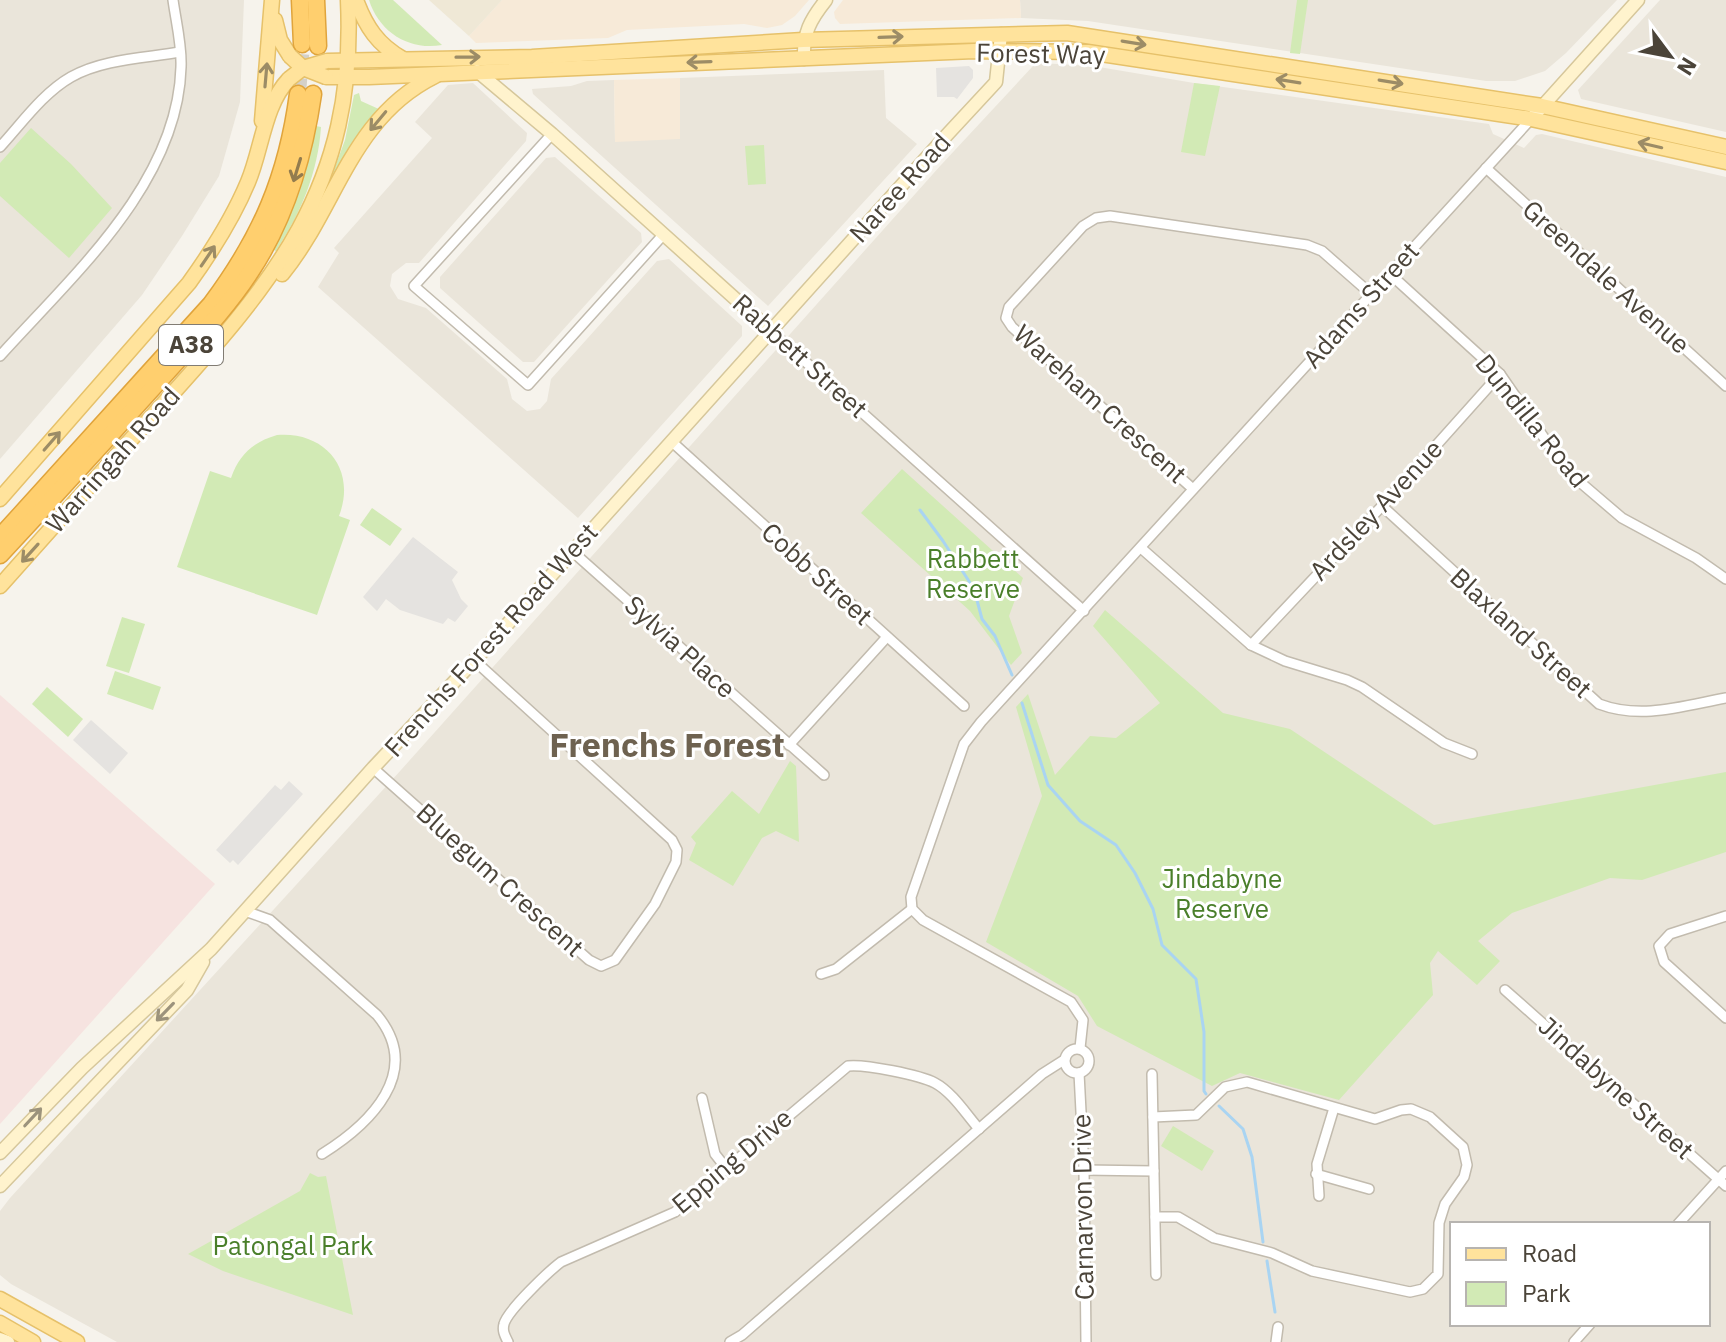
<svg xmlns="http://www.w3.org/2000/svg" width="1726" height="1342" font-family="'IBM Plex Sans',sans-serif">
<rect width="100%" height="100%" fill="#f6f3ec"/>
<g fill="#eae5da" fill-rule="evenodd">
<path d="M0,0H244L240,102L219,176L182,236L142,295L0,459Z"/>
<path d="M1020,0H1617L1566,53L1545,71L1515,81H1486L1088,21L1021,18Z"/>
<path d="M1660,0H1726V132L1581,99L1578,90Z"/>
<path d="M1039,63L1093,66L1194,83L1489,124L1493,134L1524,148L1536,135L1542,134L1726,177V1342H117L11,1284L0,1275V1211L10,1198L401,770L941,165L1033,66ZM1452,1224H1708V1324H1452Z"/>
<path d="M884,70L886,118L917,144L768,306L533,94L532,89L571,86L587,81L614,80L615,141L680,138V78Z"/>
<path d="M473,83L527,133L526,141L419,263H406L392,274L390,286L398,299L426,308L507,379L512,399L527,411L540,409L547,401L551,379L657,261L669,259L742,326V336L578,518L318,287L339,253L334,248L432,138L415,122L448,85Z"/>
<path d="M555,157L641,233L642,242L534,362H523L440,288V277L546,158Z"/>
</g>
<g fill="#f7ead8">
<path d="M502,0H809L795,16L782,25L767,28L744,24L627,30L608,38L476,43L469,36Z"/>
<path d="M843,0H1020L1021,18L840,24L835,18L834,12Z"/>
<path d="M680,78V139L615,142L614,80Z"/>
</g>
<path fill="#efe8d6" d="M429,0H502L469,36Z"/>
<path fill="#f6e3e0" d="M0,695L215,884L0,1124Z"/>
<g fill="#d2eab5">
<path d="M369,0H393L442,45C409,51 379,32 369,0Z"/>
<path d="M1297,0H1308L1300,54L1290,53Z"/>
<path d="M1194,83L1220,86L1205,156L1181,152Z"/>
<path d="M359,93L361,101L381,110L327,189L345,140L354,95Z"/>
<path d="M316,126L321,127C318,172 301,213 276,251L271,249L301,182Z"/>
<path d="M31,128L71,164L112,208L69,258L0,196V163Z"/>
<path d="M764,145L766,184L748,185L745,146Z"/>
<path d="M277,435C325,431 357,469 339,516L350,520L317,615L177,567L210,471L231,478C239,455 253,442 277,435Z"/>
<path d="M902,469L1023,578L1009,616L1022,653L1011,665L970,611L861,513Z"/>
<path d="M372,508L402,529L390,546L360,525Z"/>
<path d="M1105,610L1223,713L1290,729L1434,825L1726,772V852L1642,880L1610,878L1512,913L1478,941L1500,961L1477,985L1438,951L1430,963L1433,995L1339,1100L1240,1073L1212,1086L1097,1026L1078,996L986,942L1042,796L1016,707L1028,694L1055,775L1090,736L1116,738L1160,703L1093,626Z"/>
<path d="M122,617L145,624L129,673L106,666Z"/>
<path d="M115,671L161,687L153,710L107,694Z"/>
<path d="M47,687L83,719L68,737L32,704Z"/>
<path d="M790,761L796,766L799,842L776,831L762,838L733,886L689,860L696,843L691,837L732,791L759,814Z"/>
<path d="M1173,1126L1214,1151L1202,1171L1161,1146Z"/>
<path d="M310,1173L318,1177L326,1176L353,1315L223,1271L188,1254L300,1191Z"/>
</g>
<g fill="#e5e3e0">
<path d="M969,66L973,70V78L957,99L954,97H937L936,68Z"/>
<path d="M413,537L458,572L452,580L461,599L468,606L455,622L448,618L443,624L400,610L386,599L377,611L363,597Z"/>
<path d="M91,720L128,753L110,774L73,740Z"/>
<path d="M289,781L303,794L238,865L233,860L230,863L216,850L275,785L281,790Z"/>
</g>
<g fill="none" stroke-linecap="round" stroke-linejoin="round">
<g stroke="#a9d4f2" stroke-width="3">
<path d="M920,510L943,541L974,589L982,619L995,636L1012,675"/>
<path d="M1022,703L1048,785L1080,821L1116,845L1135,873L1153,909L1162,945L1196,979L1204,1032V1091L1206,1094"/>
<path d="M1219,1106L1243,1129L1252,1157L1263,1242"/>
<path d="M1267,1261L1275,1312"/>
</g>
<path stroke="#d4d0c8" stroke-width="16" stroke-dasharray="16 8" stroke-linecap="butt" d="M298,94L302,44"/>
<defs>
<g id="street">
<path d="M552,134L414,286L528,385L663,235"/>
<path d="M0,147C22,123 43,93 71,77C102,59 146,58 180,52"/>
<path d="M1486,168L1726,386"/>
<path d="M1390,274L1500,374L1567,471L1622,518L1696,558L1726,579"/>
<path d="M771,331L1084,611"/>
<path d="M0,356C72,276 178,183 181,67C182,45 176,22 173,0"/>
<path d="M671,441L964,706"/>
<path d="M1193,489L1012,327L1006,318L1009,307L1083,226L1096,218L1110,216L1307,245L1322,251L1371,294"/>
<path d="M1382,506L1599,704C1641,720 1683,706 1726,698"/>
<path d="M1141,548L1251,645L1285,661L1347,680L1362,687L1444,743L1472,754"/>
<path d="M573,552L824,775"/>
<path d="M1251,645L1382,506L1500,374"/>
<path d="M789,745L886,638"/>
<path d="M373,768L589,960L601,966L615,960L655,904L676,862L677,850L672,840L475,661"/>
<path d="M245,911L270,920L377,1015C424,1072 370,1124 322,1154"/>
<path d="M1726,916L1670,934L1659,946L1664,962L1726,1018"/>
<path d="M821,974L836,969L912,909"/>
<path d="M1505,990L1726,1186"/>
<path d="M1080,1048L1083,1020L1071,1002L923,920L912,909L911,897L964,744L981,722L1531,119"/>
<circle cx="1077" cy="1061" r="12"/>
<path d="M1079,1073L1084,1170L1086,1342"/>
<path d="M1152,1074L1156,1275"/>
<path d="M702,1098L715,1154L726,1168"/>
<path d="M1153,1117L1196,1115L1225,1087L1247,1082L1375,1119L1401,1110L1411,1109L1430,1117L1463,1147L1467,1165L1464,1177L1445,1204L1439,1223L1438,1274L1423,1289L1410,1292L1312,1271L1272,1253L1214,1238L1178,1217H1155"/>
<path d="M1084,1170L1154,1171"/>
<path d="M1316,1174L1369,1189"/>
<path d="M1319,1196L1317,1164L1334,1108"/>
<path d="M1678,1224L1726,1171"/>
<path d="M508,1342C505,1336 502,1331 504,1324C507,1311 549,1271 561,1262L675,1212L848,1066C865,1064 920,1075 935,1083C952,1092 966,1114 979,1129"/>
<path d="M730,1342L742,1335L1042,1074L1064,1060"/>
<path d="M1276,1342L1278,1327"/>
<path d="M1574,1342L1590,1324"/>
</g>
<g id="secondary">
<path d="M804,59C803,33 810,20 826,0"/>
<path d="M477,71L552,134L771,331"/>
<path d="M1531,119L1638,0"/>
<path d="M0,1153L82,1068L211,949L373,768L486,648L945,137L996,82L1001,34"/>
<path d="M0,1186L187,990L203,962"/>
<path d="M0,1339L8,1342"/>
</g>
<g id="primary">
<path d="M356,0C366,27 378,45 403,59"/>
<path d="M275,20L280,40L290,56"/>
<path d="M327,61L532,57L803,40L1067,33L1542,106L1726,147"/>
<path d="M326,77H369L974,51L1088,52L1531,119L1726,162"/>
<path d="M262,121L272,0"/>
<path d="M282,274C337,207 350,118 435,76"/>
<path d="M0,499L189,283C212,251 233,218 248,182C262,149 264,105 289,79"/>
<path d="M0,586C51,529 102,471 154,414C273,283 357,189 348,0"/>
<path d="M0,1299L77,1342"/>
<path d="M0,1323L33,1342"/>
</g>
<g id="highway">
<path d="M300,0L302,44"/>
<path d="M316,0L318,46"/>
<path d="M0,537L211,304C261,237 287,177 298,94"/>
<path d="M0,555C54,497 108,438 161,379C192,344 226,310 251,271C286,218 304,156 313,94"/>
</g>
</defs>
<use href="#street" stroke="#c2bbae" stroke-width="12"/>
<use href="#secondary" stroke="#d6c79b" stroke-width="15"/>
<use href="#primary" stroke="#e6c16a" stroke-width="17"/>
<use href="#highway" stroke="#e0a43c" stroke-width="19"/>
<use href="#street" stroke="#fff" stroke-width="9"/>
<use href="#secondary" stroke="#fff3cd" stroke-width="12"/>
<use href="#primary" stroke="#ffe39c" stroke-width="14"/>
<use href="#highway" stroke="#ffcf6e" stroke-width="16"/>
<defs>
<g id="primary-bridge">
<path d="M290,56L303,68L326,77"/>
<path d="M289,79L303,68L327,61"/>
</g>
</defs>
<use href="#primary-bridge" stroke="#e6c16a" stroke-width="17" stroke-linecap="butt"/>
<use href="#primary-bridge" stroke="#ffe39c" stroke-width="14"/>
</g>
<defs><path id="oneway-shaft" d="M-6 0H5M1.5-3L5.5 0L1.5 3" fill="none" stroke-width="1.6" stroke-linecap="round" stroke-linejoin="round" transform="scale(2)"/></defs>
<g stroke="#9c8c66">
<use href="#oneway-shaft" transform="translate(891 37) rotate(-2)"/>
<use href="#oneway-shaft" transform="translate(1134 43) rotate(9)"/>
<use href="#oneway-shaft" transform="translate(468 57) rotate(-1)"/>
<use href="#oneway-shaft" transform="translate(699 62) rotate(178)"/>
<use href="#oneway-shaft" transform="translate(266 75) rotate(-85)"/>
<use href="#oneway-shaft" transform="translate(1288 81) rotate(-171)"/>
<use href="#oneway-shaft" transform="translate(1391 82) rotate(9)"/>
<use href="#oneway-shaft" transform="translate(378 121) rotate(130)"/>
<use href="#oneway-shaft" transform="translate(1650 145) rotate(-167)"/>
<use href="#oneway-shaft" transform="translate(208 256) rotate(-56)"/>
<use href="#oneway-shaft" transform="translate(52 441) rotate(-49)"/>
<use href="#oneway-shaft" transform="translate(30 553) rotate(132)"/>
</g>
<use stroke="#937c4e" href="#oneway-shaft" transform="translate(297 170) rotate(107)"/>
<g stroke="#9c937c">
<use href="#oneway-shaft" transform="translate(165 1012) rotate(134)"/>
<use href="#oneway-shaft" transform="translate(33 1117) rotate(-47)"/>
</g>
<g text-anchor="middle" stroke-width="6" stroke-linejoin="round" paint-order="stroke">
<rect fill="#fff" stroke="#817c74" stroke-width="2" x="159" y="325" width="64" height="40" rx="6"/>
<g font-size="24" font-weight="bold" fill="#4b4439">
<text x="191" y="353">A38</text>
</g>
<g font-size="26" fill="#4b4439" stroke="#fff">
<text transform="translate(1041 54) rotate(1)" y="9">Forest Way</text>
<text transform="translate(900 188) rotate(-48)" y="9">Naree Road</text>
<text transform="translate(1606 277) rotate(42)" y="9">Greendale Avenue</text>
<text transform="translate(1361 305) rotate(-48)" y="9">Adams Street</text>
<text transform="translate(800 356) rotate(42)" y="9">Rabbett Street</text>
<text transform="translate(1100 404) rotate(42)" y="9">Wareham Crescent</text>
<text transform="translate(1532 421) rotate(51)" y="9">Dundilla Road</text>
<text transform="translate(113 460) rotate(-48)" y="9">Warringah Road</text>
<text transform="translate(1376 510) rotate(-47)" y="9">Ardsley Avenue</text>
<text transform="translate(817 574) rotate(42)" y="9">Cobb Street</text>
<text transform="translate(1521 633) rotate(42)" y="9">Blaxland Street</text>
<text transform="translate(491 640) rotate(-48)" y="9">Frenchs Forest Road West</text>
<text transform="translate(680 647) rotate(42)" y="9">Sylvia Place</text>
<text transform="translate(500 880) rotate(42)" y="9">Bluegum Crescent</text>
<text transform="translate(1616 1088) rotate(42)" y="9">Jindabyne Street</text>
<text transform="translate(732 1161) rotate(-40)" y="9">Epping Drive</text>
<text transform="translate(1083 1207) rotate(-91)" y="9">Carnarvon Drive</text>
</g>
<g font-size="26" fill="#4a7f2a" stroke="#fff">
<text x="973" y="568">Rabbett<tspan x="973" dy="30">Reserve</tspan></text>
<text x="1222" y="888">Jindabyne<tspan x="1222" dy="30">Reserve</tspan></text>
<text x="293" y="1255">Patongal Park</text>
</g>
<g font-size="34" font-weight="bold" fill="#6e6250" stroke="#fff">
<text x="667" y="757">Frenchs Forest</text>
</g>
</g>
<rect x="1450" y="1222" width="260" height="104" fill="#ffffff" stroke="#b7b4b0" stroke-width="2"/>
<rect x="1466" y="1248" width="40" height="12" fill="#ffe39c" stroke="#b7b4b0" stroke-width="2"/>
<text x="1522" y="1262" font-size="24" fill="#4b4439">Road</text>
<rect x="1466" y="1282" width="40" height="24" fill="#d2eab5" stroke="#b7b4b0" stroke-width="2"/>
<text x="1522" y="1302" font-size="24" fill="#4b4439">Park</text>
<g transform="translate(1670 56) rotate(122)" stroke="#ffffff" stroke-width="6" paint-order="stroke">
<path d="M0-6L14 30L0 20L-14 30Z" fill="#4b4439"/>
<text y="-12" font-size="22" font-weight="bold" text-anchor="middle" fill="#4b4439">N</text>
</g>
</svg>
